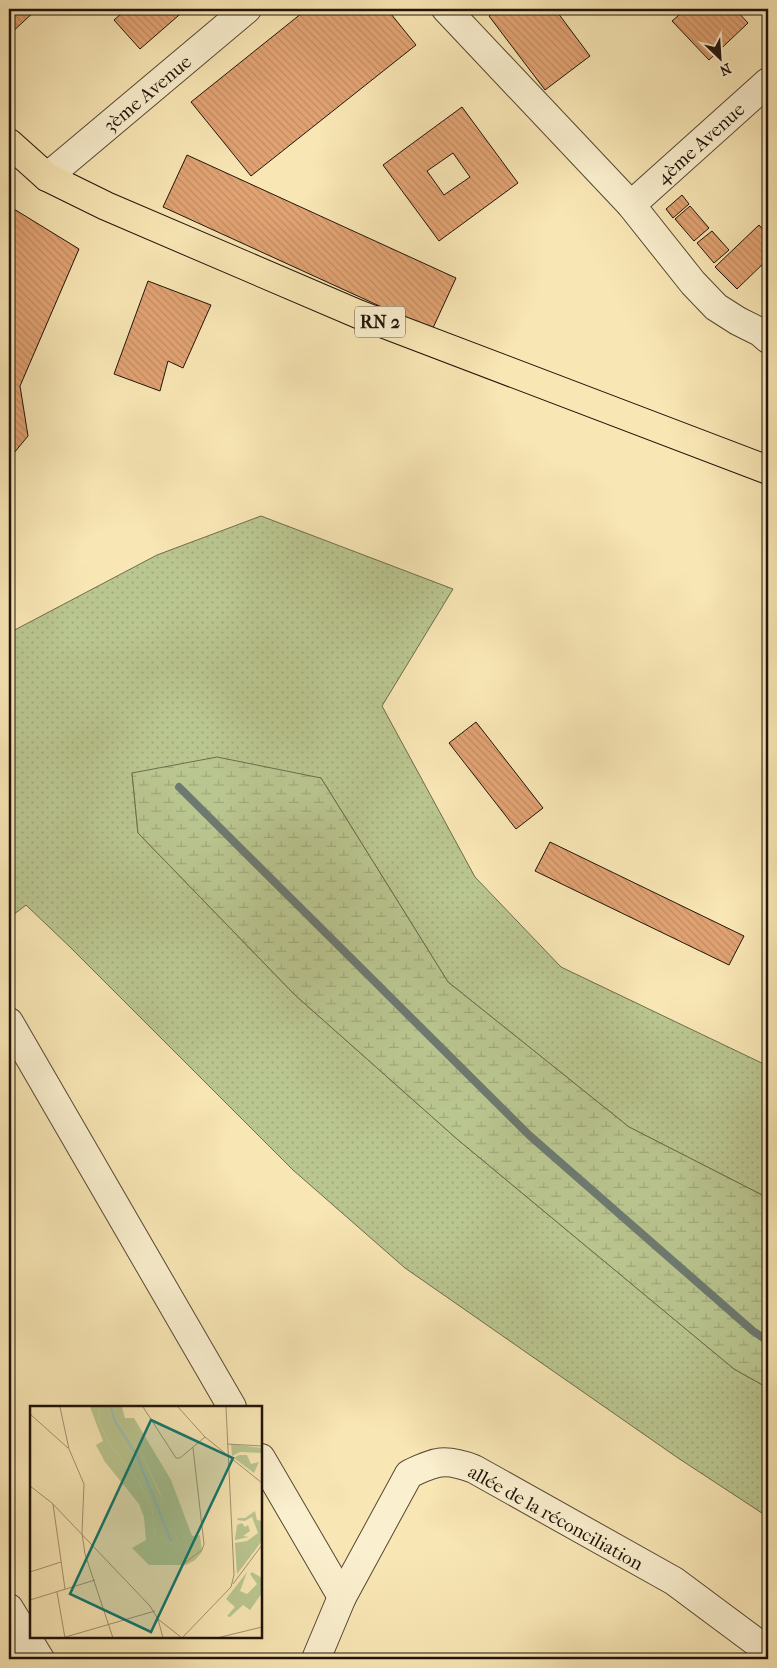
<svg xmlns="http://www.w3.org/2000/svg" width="777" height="1668" font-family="'IM FELL French Canon',serif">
<defs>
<pattern id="grass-dots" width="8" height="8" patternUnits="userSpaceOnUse" patternTransform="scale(1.25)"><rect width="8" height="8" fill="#bac690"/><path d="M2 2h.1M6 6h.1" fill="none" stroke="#a0a97b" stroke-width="1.8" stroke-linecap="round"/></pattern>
<pattern id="wetland-marsh" width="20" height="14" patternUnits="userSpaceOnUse" patternTransform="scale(1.25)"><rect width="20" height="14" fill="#bac690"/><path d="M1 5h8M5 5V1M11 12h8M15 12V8" fill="none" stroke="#a0a97b"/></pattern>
<pattern id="building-back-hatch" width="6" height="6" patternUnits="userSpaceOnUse" patternTransform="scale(1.25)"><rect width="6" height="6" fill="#e2a373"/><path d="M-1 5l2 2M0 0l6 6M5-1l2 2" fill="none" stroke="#c28b62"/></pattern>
</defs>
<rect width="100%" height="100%" fill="#f8e6b4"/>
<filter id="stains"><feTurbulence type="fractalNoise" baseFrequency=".004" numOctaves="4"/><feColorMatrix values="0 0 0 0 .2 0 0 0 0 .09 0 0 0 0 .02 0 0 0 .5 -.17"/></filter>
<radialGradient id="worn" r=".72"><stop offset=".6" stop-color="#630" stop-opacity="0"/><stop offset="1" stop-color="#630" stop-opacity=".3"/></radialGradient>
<path fill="url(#grass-dots)" stroke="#6e6c4d" d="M261,516L453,589L382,706L475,877L561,967L768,1066V1198L629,1127L448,982L321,778L132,773L138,833L295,995L457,1139L734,1369L768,1388V1517L678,1458L405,1268L293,1170L70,947L26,905L9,918V633L157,555Z"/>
<path fill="url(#wetland-marsh)" stroke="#6e6c4d" d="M217,757L321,778L448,982L629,1127L768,1198V1388L734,1369L457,1139L295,995L138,833L132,773Z"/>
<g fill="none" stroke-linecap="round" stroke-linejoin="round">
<path stroke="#6d7a71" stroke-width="8" d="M179,787L529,1135L753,1331L768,1341"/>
</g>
<g fill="url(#building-back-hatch)" stroke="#21130a" fill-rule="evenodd">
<path d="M9,9H37L9,35Z"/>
<path d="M127,9H186L140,49L114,20Z"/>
<path d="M307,9H387L416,45L251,176L191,102Z"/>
<path d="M498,9H555L590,56L545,90L489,16Z"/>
<path d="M686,9H735L748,23L709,60L672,21Z"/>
<path d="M462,107L518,183L439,241L383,165ZM453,153L470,177L444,195L427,171Z"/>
<path d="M187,155L456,278L432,330L163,207Z"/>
<path d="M682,195L689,204L673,218L666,209Z"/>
<path d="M9,206L79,249L20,386L28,436L9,459Z"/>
<path d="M690,206L709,228L694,241L675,219Z"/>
<path d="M759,225L768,235V259L737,289L715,267Z"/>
<path d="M712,231L729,250L714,263L697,243Z"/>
<path d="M148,281L211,305L183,368L168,361L160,391L114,374Z"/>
<path d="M476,722L543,808L516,829L449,743Z"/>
<path d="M550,842L744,936L729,965L535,871Z"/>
</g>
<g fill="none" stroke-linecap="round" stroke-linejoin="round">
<defs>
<g id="street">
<path d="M446,9L631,205L693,283L716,307L738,321L760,332L768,339"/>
<path d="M47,177L247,9"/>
<path d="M631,205L768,82"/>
<path d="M9,1022L232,1407"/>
<path d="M261,1458L342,1597"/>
<path d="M9,1608L40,1659"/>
<path d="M9,1656L22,1659"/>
<path d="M316,1659L342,1597L409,1474C436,1461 445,1458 474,1469L674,1581L768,1651"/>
</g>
<path id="primary" d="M9,143L47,177L106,206L358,314L768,470"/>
</defs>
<use href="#street" stroke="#574834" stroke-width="30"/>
<use href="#primary" stroke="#21130a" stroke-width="30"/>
<use href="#street" stroke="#faefce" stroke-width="28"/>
<use href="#primary" stroke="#f8e6b4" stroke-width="28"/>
</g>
<g text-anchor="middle" stroke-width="4" stroke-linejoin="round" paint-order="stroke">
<rect fill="#faefce" stroke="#625545" stroke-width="1" x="355" y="306.5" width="50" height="31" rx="4"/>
<g font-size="18" font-weight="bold" fill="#21130a">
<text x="380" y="328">RN 2</text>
</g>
<g font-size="19" fill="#21130a" stroke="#faefce">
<text transform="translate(147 93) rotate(-40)" y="7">3ème Avenue</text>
<text transform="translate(700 143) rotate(-42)" y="7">4ème Avenue</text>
<text transform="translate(556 1517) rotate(29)" y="7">allée de la réconciliation</text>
</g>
</g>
<g transform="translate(30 1406)">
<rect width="232" height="232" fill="#f8e6b4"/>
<path d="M60,1H70L68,14L81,40L110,78L122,101L125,129L145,139L147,132L129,85L111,47L86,13L83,1H92L95,12H104L141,74L162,130L170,129L172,146L165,154L156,159H119L102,142L116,134L114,111L109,98L75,56L66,39L73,35ZM201,38L232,42V47L210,46L202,50ZM209,49H217L221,58L229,56L224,67L204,52ZM225,105L227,114L232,115V135L207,168L205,137L217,135L228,127L222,111L215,115L207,114L208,112H215ZM212,117L215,121L218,119L220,125L213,130L219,131L205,134L207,119ZM217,166L210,185L217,188L227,178L220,168L222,166L232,172V187L220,204L213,199L200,211L197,210L205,201L196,193Z" fill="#bac690"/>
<path d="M70,1H83L86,13L111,47L139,108L147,132L145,139L125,129L122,101L110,78L81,40L68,14Z" fill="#bac690"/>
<path fill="none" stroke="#9fbeb5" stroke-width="2.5" d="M81,1L85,15L107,50L141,135"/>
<path fill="none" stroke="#a29270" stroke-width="1" d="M30,1L39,43L54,78L52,127L55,148L83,232M113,1L146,52H150L175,31M148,1L175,31L232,77M0,8L38,42M197,38L232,40M0,80L22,97L120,200L128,213L133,232M23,98L35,183M153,158L172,144L174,138L163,42M0,166L31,156M203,178L232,139M27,186L35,232M0,194L65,174M128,213L152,232M32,232L125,205M152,232L201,181L204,169L196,1M187,232L232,221"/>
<path fill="#0f766e" fill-opacity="0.15" stroke="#0f766e" stroke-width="2.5" d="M121,14L203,52L121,226L40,188Z"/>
<rect width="232" height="232" fill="none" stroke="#21130a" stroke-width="2.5"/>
</g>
<rect width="777" height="1668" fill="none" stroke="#f8e6b4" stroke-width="30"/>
<rect x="10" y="10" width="757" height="1648" fill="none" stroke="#21130a" stroke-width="2.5"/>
<rect x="15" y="15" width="747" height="1638" fill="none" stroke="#21130a"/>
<g transform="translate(720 58) rotate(155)" stroke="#faefce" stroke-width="4" paint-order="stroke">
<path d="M0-4L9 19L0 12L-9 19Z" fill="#21130a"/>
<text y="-8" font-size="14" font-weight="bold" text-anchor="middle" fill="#21130a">N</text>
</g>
<rect width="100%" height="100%" filter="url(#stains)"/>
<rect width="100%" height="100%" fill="url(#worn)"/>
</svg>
